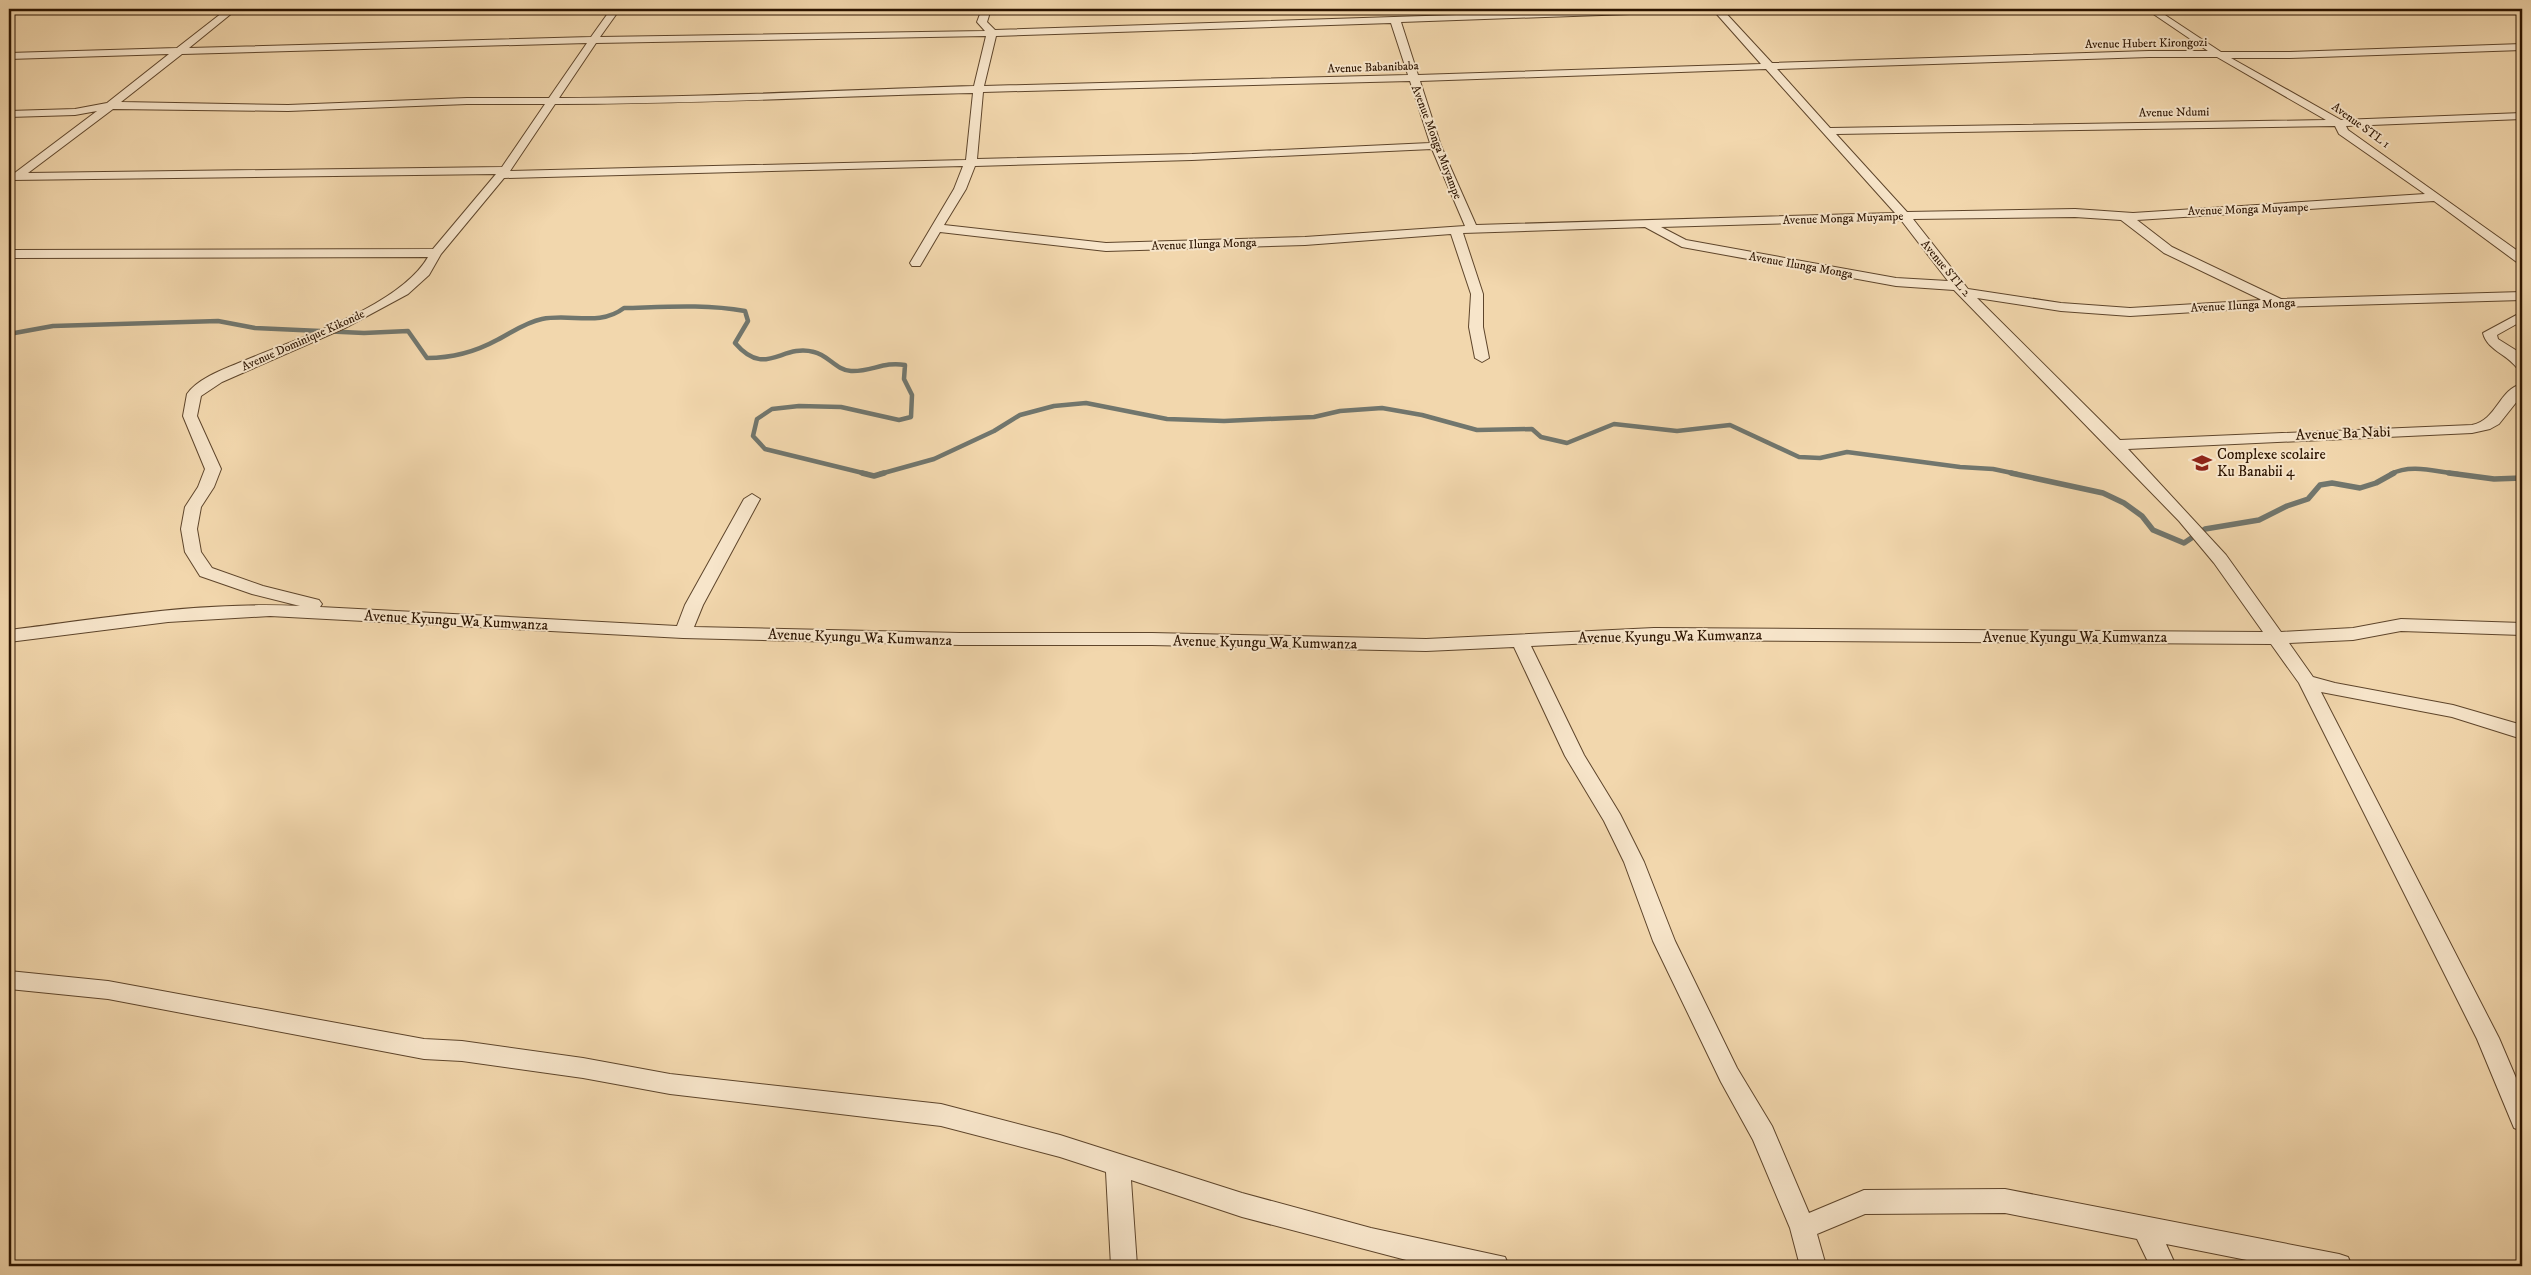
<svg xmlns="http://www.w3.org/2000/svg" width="2531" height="1275" font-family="'IM FELL DW Pica',serif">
<rect width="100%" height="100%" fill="#f2d7ad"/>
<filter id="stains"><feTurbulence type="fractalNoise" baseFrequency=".004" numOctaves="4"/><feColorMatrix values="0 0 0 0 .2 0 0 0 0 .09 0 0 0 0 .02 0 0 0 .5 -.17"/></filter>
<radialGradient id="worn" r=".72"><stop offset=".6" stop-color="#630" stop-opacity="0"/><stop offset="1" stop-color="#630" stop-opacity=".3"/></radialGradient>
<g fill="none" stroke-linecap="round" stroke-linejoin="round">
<g stroke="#71766d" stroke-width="4.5">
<path d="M9,334L53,326L218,321L255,328L364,333L408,331L427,358C452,358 475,352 497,340C511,333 526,322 542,319C571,313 599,327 624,308C665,307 705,304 745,311L748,321L735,343C766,379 781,343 814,352C828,355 836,370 851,371C871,372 884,361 905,365L904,379L912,395L911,417L899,420L841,407L799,406L772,409L757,419L753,436L765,449L867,474"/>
<path d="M880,474L934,459L994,431L1020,415L1054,406L1086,403L1167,419L1224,421L1314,417L1340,411L1382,408L1422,415L1477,430L1532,429L1541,437L1567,443L1614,424L1677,431L1730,425L1799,457L1820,458L1847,452L1960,467L1993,469L2017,474"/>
<path d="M2391,474C2411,463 2437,472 2458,474"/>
</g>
<g stroke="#71766d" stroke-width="5.5">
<path d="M862,473L874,476L884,473"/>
<path d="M2011,473L2103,493L2124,503L2142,516L2153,530L2184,543L2205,529L2259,520L2287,506L2308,499L2320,485L2332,483L2360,488L2376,483L2394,473"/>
<path d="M2449,473L2494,479L2522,478"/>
</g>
<defs>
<g id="minor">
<path d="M227,9H237L189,48L591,37L611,9H620L600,37L985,31L977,22L982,9H991L987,22L995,30L1638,9H1722L1772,63L2149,51H2208L2146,9H2156L2221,52H2290L2522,44V50L2290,58H2231L2341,120L2522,113V119L2346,126L2348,130L2522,254V264L2518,263L2434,201L2137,220L2172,247L2281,299L2522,292V300L2277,307L2130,316L2061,311L1977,298L2120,440L2472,425C2497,420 2499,389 2522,384V395L2499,424L2490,429L2472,433L2128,449L2226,555L2281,632L2353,628L2401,619L2522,623V635L2401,631L2353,640L2289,643L2313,677L2335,683L2453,705L2522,725V739L2452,717L2321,692L2499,1038L2522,1092V1131L2514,1128L2477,1039L2299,683L2271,644L1654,640L1531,646L1584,755L1620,814L1644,862L1675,941L1737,1068L1772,1126L1809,1213L1864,1190L2005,1189L2339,1254L2348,1257L2352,1266H2277L2166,1244L2176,1266H2150L2137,1239L2005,1213L1865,1214L1817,1234L1826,1266H1800L1790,1228L1753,1140L1721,1082L1653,941L1624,862L1604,821L1565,756L1514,647L1426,651L1152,645H960L683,638L270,616L168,622L9,642V630C105,618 203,601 300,606L252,594L200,576L185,552L181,529L185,507L198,487L205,469L183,416L187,394C199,377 227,368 246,360C298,338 399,307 428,257L9,258V250L433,249L496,174L11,180L9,178L12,175L97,111L75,115L9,117V111L75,109L107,103L169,54L9,59V53L177,48ZM1714,11L1761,64L1418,75L1401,22ZM1391,23L1408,75L984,86L996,36ZM986,36L974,86C836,90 698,98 559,98L596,43ZM587,43L549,98H467L288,105L121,102L182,54ZM2149,57H2217L2326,120L1830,128L1777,69ZM1766,69L1895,213L1476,225L1441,146L1420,81ZM1410,81L1430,143L1192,154L977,159L983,92ZM973,93L966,160L510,171L555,104C695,104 833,96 973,93ZM467,104H545L502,167L28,173L113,109L288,111ZM2335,126L2339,134L2425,194L2133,213L2075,209L1907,212L1836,134ZM1432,149L1465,226L1305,237L1106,243L944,225L966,189L975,166L1192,160ZM963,166L954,189L910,263L912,266H920L940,232L1106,251L1305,245L1451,234L1471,294L1469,327L1475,358L1482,362L1489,358L1483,327V294L1463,233L1645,227L1682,247L1896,286L1954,290L2179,521L2214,563L2263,632L1654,628L1426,639L1152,633H960L694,627L703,605L760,499L752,494L744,499L685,605L677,626L320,607L322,604L319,600L263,586L212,568L201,552L197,529L201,507L214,487L221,469L197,416L201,396L222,382L345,328L408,294L429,275L441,254L504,178ZM2075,217L2121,220L2164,253L2262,300L2130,308L2061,303L1968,289L1913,219ZM1901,220L1948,281L1896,278L1686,240L1661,227Z"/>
<path d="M2522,312V321L2497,335L2498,339L2522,354V369L2517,368C2507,354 2487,350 2483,333Z"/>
<path d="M9,971L108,981L424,1039L462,1041L583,1058L670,1074L941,1104L1060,1135L1242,1193L1371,1228L1505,1257L1509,1266H1429L1242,1217L1131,1180L1137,1266H1111L1106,1172L1060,1157L941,1126L670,1094L583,1078L462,1061L424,1059L108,999L9,989Z"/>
</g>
</defs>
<use href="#minor" stroke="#5e452b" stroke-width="2"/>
<use href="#minor" fill="#f7e5ca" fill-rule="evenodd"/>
</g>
<defs>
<symbol id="school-bare" viewBox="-9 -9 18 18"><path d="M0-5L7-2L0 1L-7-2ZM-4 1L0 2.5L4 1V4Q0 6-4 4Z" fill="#8f2418" stroke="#f7e5ca" stroke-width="2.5" paint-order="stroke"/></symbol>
</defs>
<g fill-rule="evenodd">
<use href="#school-bare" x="2188" y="449" width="28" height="28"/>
</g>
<g text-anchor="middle" stroke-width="4" stroke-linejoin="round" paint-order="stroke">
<g font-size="12" fill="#2c1400" stroke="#f7e5ca">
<text transform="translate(2146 43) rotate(-1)" y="4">Avenue Hubert Kirongozi</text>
<text transform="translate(1373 67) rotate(-2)" y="4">Avenue Babanibaba</text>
<text transform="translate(2174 112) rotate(-1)" y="4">Avenue Ndumi</text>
<text transform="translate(2361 125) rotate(36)" y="4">Avenue STL 1</text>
<text transform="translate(1437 142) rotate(69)" y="4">Avenue Monga Muyampe</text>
<text transform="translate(2248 209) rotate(-2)" y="4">Avenue Monga Muyampe</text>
<text transform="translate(1843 218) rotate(-2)" y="4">Avenue Monga Muyampe</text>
<text transform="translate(1204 244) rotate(-2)" y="4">Avenue Ilunga Monga</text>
<text transform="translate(1801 265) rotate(10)" y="4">Avenue Ilunga Monga</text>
<text transform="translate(1946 268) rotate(50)" y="4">Avenue STL 2</text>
<text transform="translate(2243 305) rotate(-3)" y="4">Avenue Ilunga Monga</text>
<text transform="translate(303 340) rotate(-24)" y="4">Avenue Dominique Kikonde</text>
</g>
<g font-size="15" fill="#2c1400" stroke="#f7e5ca">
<text transform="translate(2343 433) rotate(-2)" y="5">Avenue Ba Nabi</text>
<text transform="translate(456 620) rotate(3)" y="5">Avenue Kyungu Wa Kumwanza</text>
<text transform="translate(1670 636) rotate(-1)" y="5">Avenue Kyungu Wa Kumwanza</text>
<text transform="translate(860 637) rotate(2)" y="5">Avenue Kyungu Wa Kumwanza</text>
<text x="2075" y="642">Avenue Kyungu Wa Kumwanza</text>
<text transform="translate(1265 642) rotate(1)" y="5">Avenue Kyungu Wa Kumwanza</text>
</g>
<g font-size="15" fill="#2c1400" stroke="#f7e5ca" text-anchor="start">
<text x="2217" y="459">Complexe scolaire<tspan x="2217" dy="17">Ku Banabii 4</tspan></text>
</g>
</g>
<rect width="2531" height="1275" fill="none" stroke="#f2d7ad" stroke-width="30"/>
<rect x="10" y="10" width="2511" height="1255" fill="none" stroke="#2c1400" stroke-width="2.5"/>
<rect x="15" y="15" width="2501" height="1245" fill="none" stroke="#2c1400"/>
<rect width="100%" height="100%" filter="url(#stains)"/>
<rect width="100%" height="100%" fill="url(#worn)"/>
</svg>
